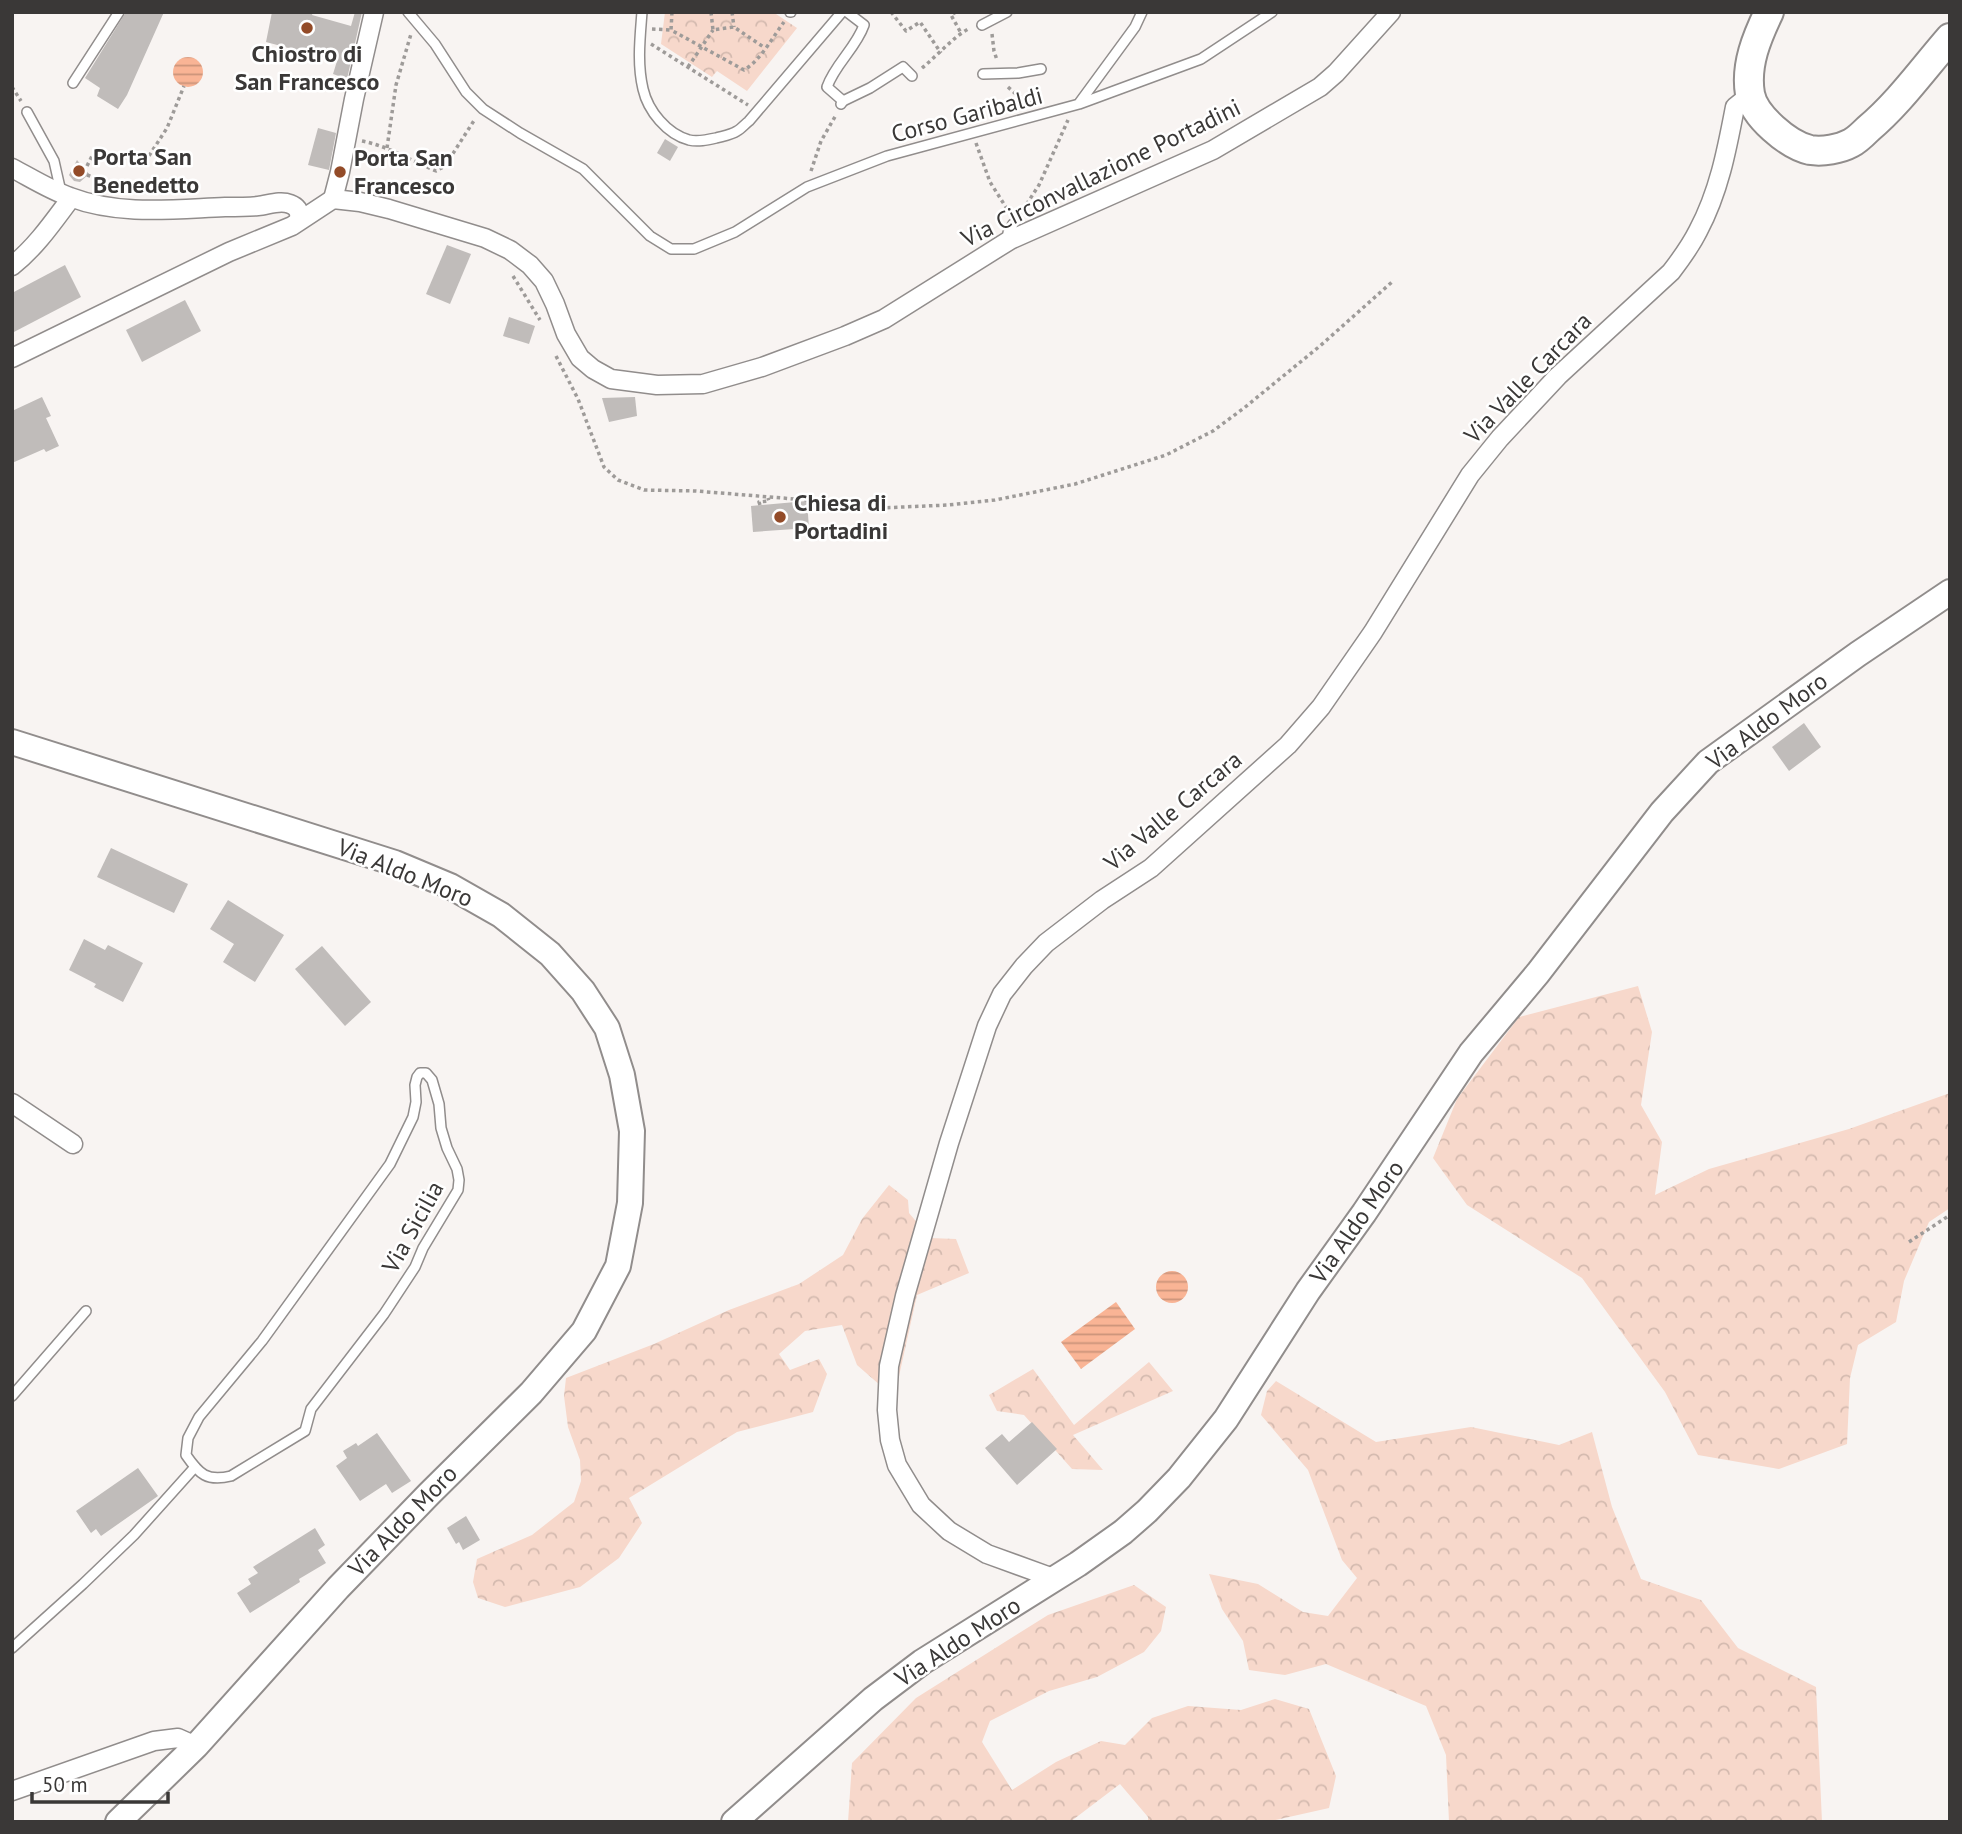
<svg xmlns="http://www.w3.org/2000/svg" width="1962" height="1834" font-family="'PT Sans',sans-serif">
<defs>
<pattern id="forest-crowns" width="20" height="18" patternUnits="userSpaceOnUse" patternTransform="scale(1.75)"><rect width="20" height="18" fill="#f7d8cb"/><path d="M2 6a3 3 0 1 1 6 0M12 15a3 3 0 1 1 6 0" fill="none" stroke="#d4baaf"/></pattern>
<pattern id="water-rules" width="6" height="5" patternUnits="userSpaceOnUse" patternTransform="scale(1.75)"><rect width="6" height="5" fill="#f9b495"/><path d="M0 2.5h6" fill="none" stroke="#cb937a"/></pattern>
</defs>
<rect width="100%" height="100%" fill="#f8f4f2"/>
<g fill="url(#forest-crowns)">
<path d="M665,12H773L797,28L747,91L717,71L712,77L661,44Z"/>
<path d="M1638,986L1652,1032L1641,1105L1662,1142L1655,1195L1709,1169L1849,1129L1950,1093V1208L1929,1222L1904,1281L1896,1322L1858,1345L1850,1378L1847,1444L1779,1469L1698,1455L1665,1392L1582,1278L1467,1205L1433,1158L1457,1099L1519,1017Z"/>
<path d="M889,1185L908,1200L909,1213L930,1238L956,1239L969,1273L917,1295L899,1376L881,1386L857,1365L842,1325L805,1331L779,1354L790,1370L819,1359L827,1374L813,1412L737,1432L629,1498L642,1523L619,1558L580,1587L505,1607L478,1598L473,1582L477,1559L532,1535L574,1502L581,1481L580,1460L568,1427L564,1396L566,1378L654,1344L729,1310L799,1284L843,1255L862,1219Z"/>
<path d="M1149,1362L1173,1391L1073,1435L1103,1470L1072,1469L1024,1415L997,1411L989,1395L1033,1369L1074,1425Z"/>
<path d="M1276,1381L1376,1442L1471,1427L1559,1445L1592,1432L1612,1507L1641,1579L1701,1600L1738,1648L1816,1687L1822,1822H1449L1446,1755L1426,1706L1326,1664L1285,1675L1249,1670L1243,1641L1222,1609L1209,1574L1258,1584L1303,1612L1328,1616L1357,1578L1342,1560L1308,1470L1261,1415L1267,1391Z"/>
<path d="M1134,1585L1166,1607L1161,1631L1144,1652L1097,1677L1049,1691L990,1721L982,1742L1012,1790L1056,1762L1101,1741L1125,1745L1152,1718L1188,1706L1241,1710L1275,1699L1309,1709L1336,1776L1329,1808L1267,1822H1148V1817L1120,1784L1070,1822H848L852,1763L916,1698L1048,1615Z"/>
</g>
<g fill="url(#water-rules)">
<circle cx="188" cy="72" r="15"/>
<circle cx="1172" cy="1287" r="16"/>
<path d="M1116,1302L1135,1329L1081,1369L1061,1342Z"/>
</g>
<g fill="#c0bcba">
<path d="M126,12H164L127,95L118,109L97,96L100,88L85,78Z"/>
<path d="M272,12H313L312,15L351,26L355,12H362L347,79L333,74L337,61L266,42Z"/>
<path d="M318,128L336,133L329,170L308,165Z"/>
<path d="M665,139L678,147L670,161L657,153Z"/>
<path d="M77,160L89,174L80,182L74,181L69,175Z"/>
<path d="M447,245L471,254L450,304L426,294Z"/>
<path d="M65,265L81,297L12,333V293Z"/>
<path d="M185,300L201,331L142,362L126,330Z"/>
<path d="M509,317L535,326L529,344L503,336Z"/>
<path d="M42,397L51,416L46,418L59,446L46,452L44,449L12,463V411Z"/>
<path d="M635,397L637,416L609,422L602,398Z"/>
<path d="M807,501L809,528L753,532L751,506Z"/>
<path d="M1804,723L1821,747L1789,771L1772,747Z"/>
<path d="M111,848L188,884L174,913L97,877Z"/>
<path d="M228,900L284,935L255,982L223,962L234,944L210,929Z"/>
<path d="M84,939L105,950L108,945L143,963L123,1002L94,987L96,984L69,970Z"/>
<path d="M322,946L371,1002L345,1026L295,969Z"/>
<path d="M1032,1422L1057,1449L1017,1485L985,1448L1002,1434L1009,1442Z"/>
<path d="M377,1433L411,1481L392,1493L386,1484L360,1501L336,1466L347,1458L343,1451L356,1443L358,1446Z"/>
<path d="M138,1468L158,1496L101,1536L96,1529L91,1533L76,1511Z"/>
<path d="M466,1516L480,1540L463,1550L459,1542L456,1544L447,1528Z"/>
<path d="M315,1528L325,1545L318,1550L326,1563L299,1579L300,1582L250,1613L237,1593L251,1584L248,1579L258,1573L253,1567Z"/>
</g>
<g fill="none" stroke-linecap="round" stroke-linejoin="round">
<defs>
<g id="service">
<path d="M408,12L435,44L466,92L483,109L520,133L583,169L650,236L671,249H694L735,232L807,187L887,156L1079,104L1201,59L1272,12"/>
<path d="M642,12C640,38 637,64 643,89C648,111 667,134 689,140C698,142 707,140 716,138C723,136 731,135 737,131C741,129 745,124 749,121L842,12"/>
<path d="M790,12H791"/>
<path d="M982,25L1007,12"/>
<path d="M983,74L1018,73L1041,69"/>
<path d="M73,83L119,12"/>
<path d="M843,101L870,88L903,67L912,76"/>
<path d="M1080,102L1135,27L1142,12"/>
<path d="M841,104L843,101L827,87C835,64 856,48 864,25L847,12"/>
<path d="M27,112L54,161L61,192"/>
<path d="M1009,239L1008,233L1013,224"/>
<path d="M420,1073H426L432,1080L439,1104L441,1128L447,1148L457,1169L459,1180L458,1190L423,1248L415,1267L384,1314L311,1409L305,1431L231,1476C207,1482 199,1474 186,1455L188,1438L199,1417L262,1341L390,1164L413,1117L416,1102L415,1085L417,1077Z"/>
<path d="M12,1396L86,1311"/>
<path d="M12,1648L83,1584L134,1535L195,1467"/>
</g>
<g id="minor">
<path d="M12,168C31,178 50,190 70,197C120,216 174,209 225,207C236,207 247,207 258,206C268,205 280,200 290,204C298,207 300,212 299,220"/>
<path d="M333,199L340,172L354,99L374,12"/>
<path d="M12,266C36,247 53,222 71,198"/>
<path d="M12,358L229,252L292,226L333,199L360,202L389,209L485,238L510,250L530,265L544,281L555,304L566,334L580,358L593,369L611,379L657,385L703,384L762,367L845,336L884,319L1010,240L1213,150L1320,87L1336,73L1391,12"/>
<path d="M12,1103L73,1144"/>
<path d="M1056,1579L987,1554L949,1531L921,1505L897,1465L890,1440L887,1410L889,1366L905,1296L949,1143L987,1026L1002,994L1024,966L1046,943L1102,900L1151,868L1288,745L1321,707L1373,632L1470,475L1500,438L1558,376L1671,272C1681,259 1691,245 1698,231C1719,192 1727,149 1735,107L1750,95"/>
<path d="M12,1791L154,1741L178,1738L196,1746"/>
</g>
<g id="secondary">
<path d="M12,742L395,863L450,886L501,915L550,954L583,991L607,1028L622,1075L632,1131L630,1203L618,1266L584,1331L531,1393L429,1494L338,1588L196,1746L118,1822"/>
<path d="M734,1822L873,1699L922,1662L1078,1564L1123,1532L1147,1511L1179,1478L1226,1419L1308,1291L1364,1213L1471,1053L1538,973L1662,812L1708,762L1858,654L1950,592"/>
</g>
<path id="primary" d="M1769,12C1757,37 1745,65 1750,94C1754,116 1788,145 1810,150C1823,152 1840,149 1851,143C1857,140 1863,134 1868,129C1899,103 1923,69 1950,38"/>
</defs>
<use href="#service" stroke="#918d8c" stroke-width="12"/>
<use href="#minor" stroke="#918d8c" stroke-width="21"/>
<use href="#secondary" stroke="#918d8c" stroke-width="28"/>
<use href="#primary" stroke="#918d8c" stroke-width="32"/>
<g stroke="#9e9b99" stroke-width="3.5" stroke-dasharray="3.5 3.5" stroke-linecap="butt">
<path d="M672,12L671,30L744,70C761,60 772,38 784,22"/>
<path d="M711,12L713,30L734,27L765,48"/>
<path d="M732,12L734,27"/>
<path d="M891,12L906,31L920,22L941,53"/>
<path d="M956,12L951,15L961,33"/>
<path d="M652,29L671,30"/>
<path d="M992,34L994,51L997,60"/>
<path d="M651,44L748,105"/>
<path d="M688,67L713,30"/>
<path d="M922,68C938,55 953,37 970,28"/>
<path d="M12,87L21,101"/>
<path d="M1008,87L1019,97L1028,98L1030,104"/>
<path d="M362,141C388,146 412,161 436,171L445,166L475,119"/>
<path d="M976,143L990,182L1009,212"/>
<path d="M387,148L396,85L411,34"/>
<path d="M87,166L92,156L147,159L167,128L184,86"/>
<path d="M811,171L821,141L836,115"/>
<path d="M87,175L128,190"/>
<path d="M1019,216L1039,185L1068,120"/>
<path d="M513,276L540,320"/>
<path d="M556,356L578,399L604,467L618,480L644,490L696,491L807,500"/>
<path d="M760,505L759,502L769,501L768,498"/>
<path d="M880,508L948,505L995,500L1075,484L1166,455L1213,431L1244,408L1320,346L1392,282"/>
<path d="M1909,1242L1950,1215"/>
</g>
<use href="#service" stroke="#fff" stroke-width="9"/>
<use href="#minor" stroke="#fff" stroke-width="18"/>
<use href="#secondary" stroke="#fff" stroke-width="24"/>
<use href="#primary" stroke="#fff" stroke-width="28"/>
</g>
<g fill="#934b28" stroke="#fff" stroke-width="2.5">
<circle cx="307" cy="28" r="7"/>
<circle cx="79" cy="171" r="7"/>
<circle cx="340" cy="172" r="7"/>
<circle cx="780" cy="517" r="7"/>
</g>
<g text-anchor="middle" stroke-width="5" stroke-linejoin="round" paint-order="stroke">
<g font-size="24" font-weight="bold" fill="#3a3837" stroke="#fff" text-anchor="start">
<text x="307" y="62" text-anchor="middle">Chiostro di<tspan x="307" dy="28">San Francesco</tspan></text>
<text x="93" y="165">Porta San<tspan x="93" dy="28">Benedetto</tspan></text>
<text x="354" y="166">Porta San<tspan x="354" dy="28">Francesco</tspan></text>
<text x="794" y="511">Chiesa di<tspan x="794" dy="28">Portadini</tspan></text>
</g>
<g font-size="24" fill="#3a3837" stroke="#fff">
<text transform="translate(967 115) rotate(-15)" y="8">Corso Garibaldi</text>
<text transform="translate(1101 173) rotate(-26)" y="8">Via Circonvallazione Portadini</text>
<text transform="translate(1528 378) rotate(-46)" y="8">Via Valle Carcara</text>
<text transform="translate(1767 721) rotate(-37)" y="8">Via Aldo Moro</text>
<text transform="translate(1173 811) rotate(-40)" y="8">Via Valle Carcara</text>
<text transform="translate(405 873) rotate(22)" y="8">Via Aldo Moro</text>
<text transform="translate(1357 1222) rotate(-55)" y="8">Via Aldo Moro</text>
<text transform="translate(413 1227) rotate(-61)" y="8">Via Sicilia</text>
<text transform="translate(403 1521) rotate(-46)" y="8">Via Aldo Moro</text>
<text transform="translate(958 1642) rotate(-33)" y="8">Via Aldo Moro</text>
</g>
</g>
<rect width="1962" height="1834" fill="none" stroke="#3a3837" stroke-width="28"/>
<path d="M32 1792v10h136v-10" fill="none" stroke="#3a3837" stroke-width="3.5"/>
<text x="42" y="1792" font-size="21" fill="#3a3837" stroke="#ffffff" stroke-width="5" paint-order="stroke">50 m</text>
</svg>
